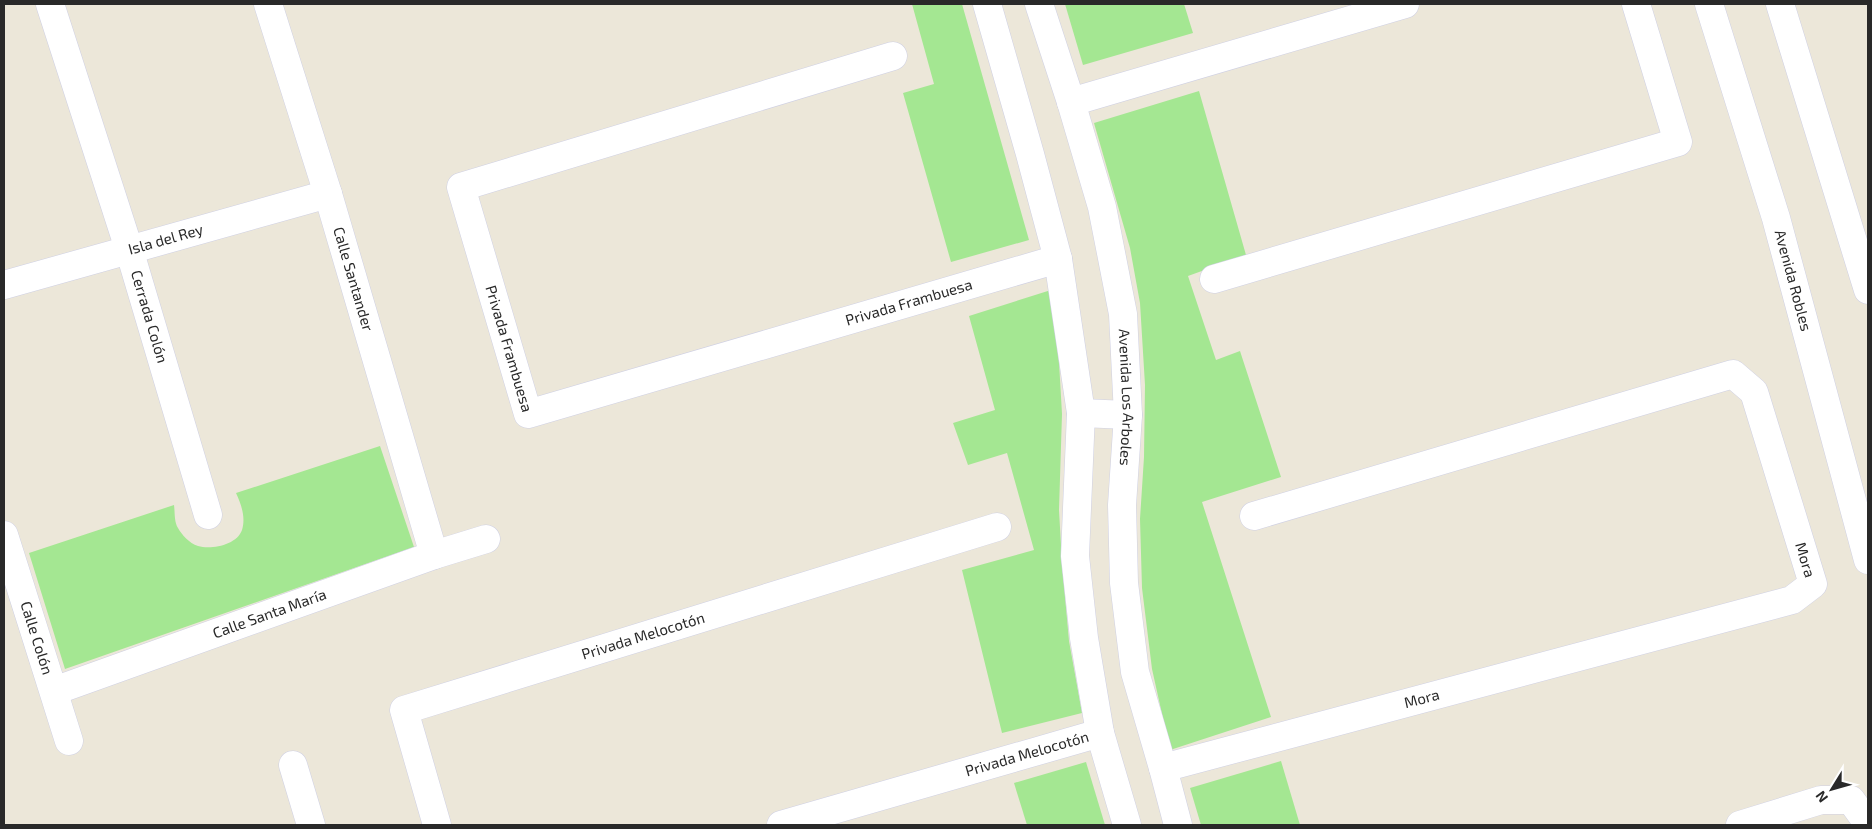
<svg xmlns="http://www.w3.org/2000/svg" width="1872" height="829" font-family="'Exo 2',sans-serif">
<rect width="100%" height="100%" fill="#ece7d9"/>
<g fill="#a4e792">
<path d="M912,4H962L1029,240L951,262L903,93L934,84Z"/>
<path d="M1065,4H1184L1193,33L1083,65Z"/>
<path d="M1199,91L1246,255L1188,276L1216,360L1240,351L1281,477L1202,502L1271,717L1170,750L1152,669L1142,588L1140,519L1144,457L1145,385L1140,303L1130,248L1094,123Z"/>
<path d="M1051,290L1059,362L1062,414L1059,510L1062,563L1069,641L1082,713L1002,733L962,570L1034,550L1007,453L968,465L953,423L995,410L969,316Z"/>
<path d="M380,446L414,547L65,669L29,553L174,505C175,512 174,522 178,528C182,535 189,543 198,546C211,550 237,545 242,530C246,517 241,504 236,493Z"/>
<path d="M1281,761L1300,825H1201L1190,788Z"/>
<path d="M1086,762L1105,825H1027L1014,783Z"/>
</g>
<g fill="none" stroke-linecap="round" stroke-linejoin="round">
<defs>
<g id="minor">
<path id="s1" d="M50,4L129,249L208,515"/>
<path id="s2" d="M268,4L328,194L434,555"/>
<path id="s3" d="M893,56L461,187L528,414L1058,259"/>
<path d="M1071,102L1405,4"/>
<path d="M1214,279L1678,142L1636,4"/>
<path id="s4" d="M4,535L69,741"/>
<path id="s5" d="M54,691L434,555L486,539"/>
<path d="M293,765L311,825"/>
<path id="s6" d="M1163,768L1792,600L1813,584L1754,392L1733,374L1254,516"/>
<path id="s7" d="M437,825L404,710L997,527"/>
<path id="s8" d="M781,825L1100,733"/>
<path d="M1740,825L1821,800H1851L1866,821L1867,825"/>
</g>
<g id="tertiary">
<path d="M987,4L1030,154L1058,259L1081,413L1075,556L1084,638L1100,733L1127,825"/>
<path id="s9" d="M1039,4L1071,102L1102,207L1123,314L1128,415L1122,505L1124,583L1135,672L1163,768L1178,825"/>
<path id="s10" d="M4,285L328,194"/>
<path d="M1081,413L1128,415"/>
</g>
<g id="secondary">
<path id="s11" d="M1709,4L1776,218L1868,560"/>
<path d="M1780,4L1868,290"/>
</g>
</defs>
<use href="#minor" stroke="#cfd0e3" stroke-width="29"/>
<use href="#tertiary" stroke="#cfd0e3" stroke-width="29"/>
<use href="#secondary" stroke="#cfd0e3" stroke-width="29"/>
<use href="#minor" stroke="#fff" stroke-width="28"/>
<use href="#tertiary" stroke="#fff" stroke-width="28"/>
<use href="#secondary" stroke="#fff" stroke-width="28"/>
</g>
<g text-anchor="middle" stroke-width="4.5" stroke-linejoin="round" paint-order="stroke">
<g font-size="15" fill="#292929" stroke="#fff">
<text dy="5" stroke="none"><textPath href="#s10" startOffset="168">Isla del Rey</textPath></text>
<text dy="5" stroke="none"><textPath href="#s2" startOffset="288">Calle Santander</textPath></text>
<text dy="5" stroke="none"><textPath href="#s11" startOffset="289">Avenida Robles</textPath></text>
<text dy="5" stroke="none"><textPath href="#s3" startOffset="1085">Privada Frambuesa</textPath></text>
<text dy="5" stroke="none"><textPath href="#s1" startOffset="328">Cerrada Colón</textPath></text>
<text dy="5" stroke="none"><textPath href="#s3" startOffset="620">Privada Frambuesa</textPath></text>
<text dy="5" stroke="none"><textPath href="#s9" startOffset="405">Avenida Los Arboles</textPath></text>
<text transform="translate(1805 560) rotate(73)" y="5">Mora</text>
<text dy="5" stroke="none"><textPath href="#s5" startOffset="229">Calle Santa María</textPath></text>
<text dy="5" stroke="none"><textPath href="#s7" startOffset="370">Privada Melocotón</textPath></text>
<text dy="5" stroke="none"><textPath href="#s4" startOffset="108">Calle Colón</textPath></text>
<text dy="5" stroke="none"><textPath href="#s6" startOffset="268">Mora</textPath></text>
<text dy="5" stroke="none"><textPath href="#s8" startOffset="256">Privada Melocotón</textPath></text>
</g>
</g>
<rect width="1872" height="829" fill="none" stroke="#292929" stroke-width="10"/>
<g transform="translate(1832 789) rotate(233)" stroke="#ffffff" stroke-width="4" paint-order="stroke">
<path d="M0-4L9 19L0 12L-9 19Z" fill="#292929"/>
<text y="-8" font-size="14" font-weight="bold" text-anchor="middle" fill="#292929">N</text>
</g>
</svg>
